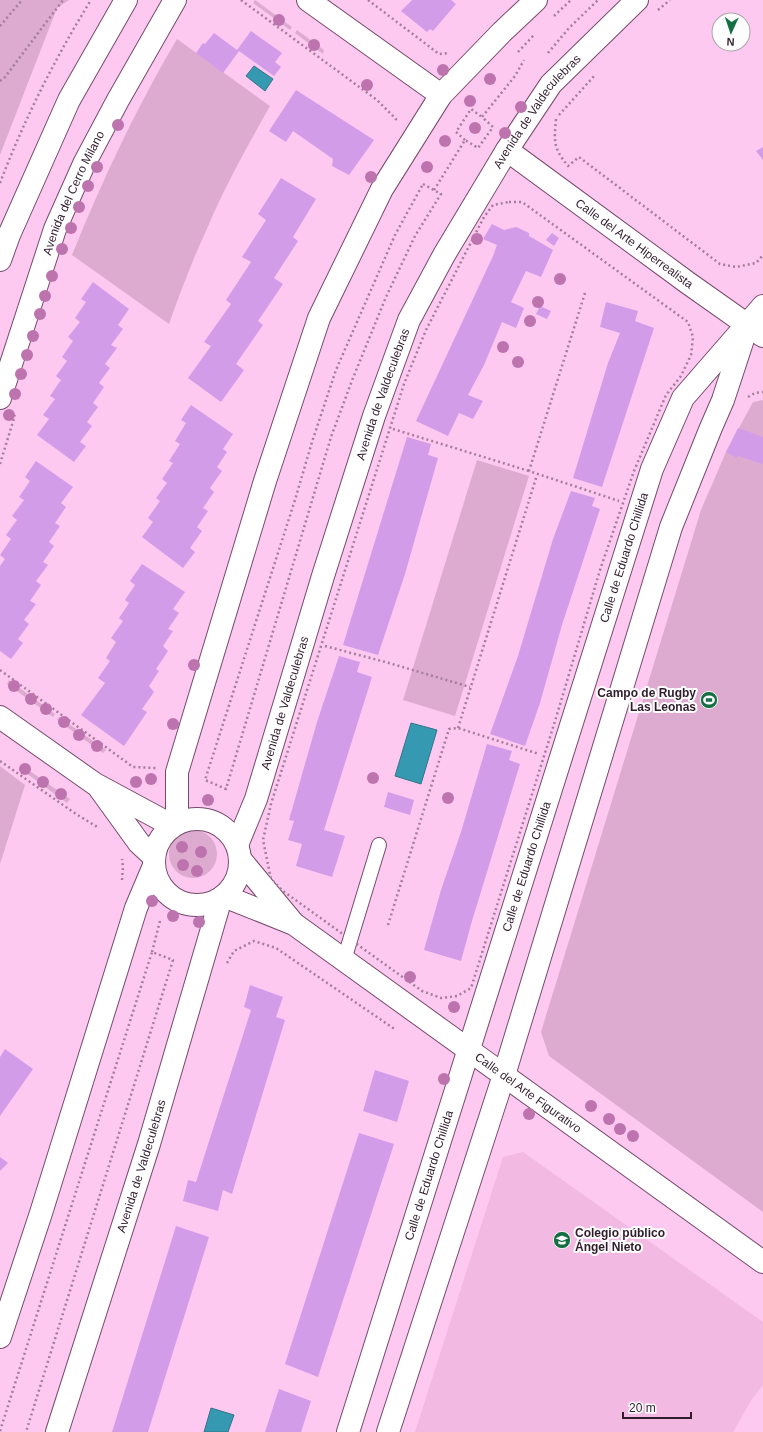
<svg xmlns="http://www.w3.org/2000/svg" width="763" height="1432" font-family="Helvetica,sans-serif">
<rect width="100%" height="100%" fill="#fec9f0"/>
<path fill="#f2b9e3" d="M523,1152L763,1322V1385L752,1399L733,1432H415L503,1157Z"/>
<g fill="#deabd0">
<path d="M0,0H69L57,8L0,155Z"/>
<path d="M255,0L292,27L290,30L253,3Z"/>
<path d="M297,30L324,50L323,54L295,33Z"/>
<path d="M177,39L270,106C247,147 224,188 206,231C192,261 180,293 169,324L72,255C102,181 136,108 177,39Z"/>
<path d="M763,400V1212L549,1056L541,1032L701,510L726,452L753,402Z"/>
<path d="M477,460L529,476L455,716L403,700Z"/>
<path d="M9,680L55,714L53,717L7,684Z"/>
<path d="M59,717L106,750L103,753L57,720Z"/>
<path d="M0,766L25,785L0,864Z"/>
<path d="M24,767L70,799L67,803L22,770Z"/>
<circle cx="193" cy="854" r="24"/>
</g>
<g fill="#359ab1" stroke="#347489">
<path d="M254,66L273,79L265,91L246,76Z"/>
<path d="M411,723L437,730L421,784L395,776Z"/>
<path d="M211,1408L234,1415L228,1432H204Z"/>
</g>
<g fill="#d39ce9">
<path d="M412,0H451L456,4L433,31L430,29L427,32L401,11Z"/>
<path d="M251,31L282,53L275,62L281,67L274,76L239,51L223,73L196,53L203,43L205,44L214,33L237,50Z"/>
<path d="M296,90L374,140L349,175L332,166L333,159L293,131L286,142L269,131Z"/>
<path d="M763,147V160L756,151Z"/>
<path d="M281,178L316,199L293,237L298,241L274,278L283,284L258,321L263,325L236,364L244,370L221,402L188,378L211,346L204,342L231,304L226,300L251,262L242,257L266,220L258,214Z"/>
<path d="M492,224L504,230L516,227L529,233V236L553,250L541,277L526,271L511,302L524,308L516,328L502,322L484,365L468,395L483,401L473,419L459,413L448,436L416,421L493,256L497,245L483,239Z"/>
<path d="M552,233L559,238L554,246L546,240Z"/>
<path d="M93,282L129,309L118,325L123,329L111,345L117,348L105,364L110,368L99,383L104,387L93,403L98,407L87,422L92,426L80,442L86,446L74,462L37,435L49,419L43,415L55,399L50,396L61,380L56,376L67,361L62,357L73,341L68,337L80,322L75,318L86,302L81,299Z"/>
<path d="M606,302L638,311L635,321L654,328L602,487L573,478L608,363L620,333L600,327Z"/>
<path d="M540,306L551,311L547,319L536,314Z"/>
<path d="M191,405L233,434L223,449L227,452L217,467L222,471L210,488L214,492L203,508L208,511L197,527L202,531L190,548L195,552L183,568L142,537L153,522L148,518L160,501L156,498L167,483L162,479L173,463L169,461L180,444L175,441L186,423L181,420Z"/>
<path d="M738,428L763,437V464L738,456L737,458L726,452Z"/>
<path d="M407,437L431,444L428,455L438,458L405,574L378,655L343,645Z"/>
<path d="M36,461L73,487L61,503L66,507L55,523L60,526L49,542L54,546L43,562L48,565L36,581L41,585L30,601L36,604L24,620L29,624L18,639L23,643L11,659L0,651V566L5,559L0,555L11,539L6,535L17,520L12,516L24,500L19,497L30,481L25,477Z"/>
<path d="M571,491L595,498L592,506L600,509L562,625L540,703L525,746L490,734L518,656L553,539Z"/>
<path d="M142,564L185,592L173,609L179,613L168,629L173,631L163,646L168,651L156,669L159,671L149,686L154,692L142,709L147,712L124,746L81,715L105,683L98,678L110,661L106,658L116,642L111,638L123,621L119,618L129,603L125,600L135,585L130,581Z"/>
<path d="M339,656L360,662L357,672L372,677L324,830L345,836L332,877L296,866L302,844L288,840L294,821L289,820L317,722Z"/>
<path d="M487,744L512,751L509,760L520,764L472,921L461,961L424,950L441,890L461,832Z"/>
<path d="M388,792L414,800L410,815L384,807Z"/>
<path d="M250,985L283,997L276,1017L285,1020L232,1194L223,1190L218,1211L183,1201L188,1180L196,1182L251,1010L244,1007Z"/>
<path d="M5,1049L33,1069L0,1116V1057Z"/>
<path d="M375,1070L409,1081L397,1122L363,1111Z"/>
<path d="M359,1133L394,1144L318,1377L285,1364Z"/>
<path d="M0,1157L8,1163L0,1171Z"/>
<path d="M176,1226L209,1237L148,1432H112Z"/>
<path d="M279,1389L311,1401L301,1432H265Z"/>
</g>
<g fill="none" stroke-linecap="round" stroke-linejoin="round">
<defs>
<path id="lane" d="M344,960L379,845"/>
<g id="street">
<path d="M308,0L441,95"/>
<path id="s1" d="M507,150L688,283L763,336"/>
<path d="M0,260L9,235L69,100L126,0"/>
<path id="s2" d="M0,398L55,229L84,164L118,100L175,0"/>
<path d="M0,717L95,784L173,826"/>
<path d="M100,789L139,843L153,856"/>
<circle cx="197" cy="862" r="43"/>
<path d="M177,823V772L265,481L319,318L382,189L441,95L502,32L536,0"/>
<path id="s3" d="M237,845L256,799L323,576L374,416L409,320L444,255L507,150L551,84L637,0"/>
<path d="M240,859L293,923"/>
<path id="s4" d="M224,896L294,924L763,1262"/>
<path d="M0,1337L41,1213L136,908L153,868"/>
<path id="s5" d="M57,1432L149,1144L221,898"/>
<path id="s6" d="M348,1432L652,469L683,398L763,306"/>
<path d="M388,1432L504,1075L671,527L710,430L723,400L745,333"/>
</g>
</defs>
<use href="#lane" stroke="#774a6c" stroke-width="16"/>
<use href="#street" stroke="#774a6c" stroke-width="24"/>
<g stroke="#a37d99" stroke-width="2.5" stroke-dasharray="2 3" stroke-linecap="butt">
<path d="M241,0L377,100L396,119L395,123"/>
<path d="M368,0L439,54L449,53"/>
<path d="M658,10L670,0"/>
<path d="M554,16L571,0"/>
<path d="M0,26L22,0"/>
<path d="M518,52L534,35"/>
<path d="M548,53L569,28L598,0"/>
<path d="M0,81L5,77L63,0"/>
<path d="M559,115L595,75"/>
<path d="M556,119C554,141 553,148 568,166L579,157L720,264L736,267L756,263L763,255"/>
<path d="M465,140L456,132L471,109L482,117"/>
<path d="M0,183C24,120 55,58 91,0"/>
<path d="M423,184L441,194L415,236L386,297L353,378L331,437L226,789L205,780L295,500L312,442L336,370L395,235Z"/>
<path d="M434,190L465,140L478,148L493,127L482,117L515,76L524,60"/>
<path d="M509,202H522L688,322L693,337L691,355L681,376L666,395L634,471L600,570L556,718L471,988L457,996L441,998L422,991L283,891L271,879L263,840L271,804L404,384L426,330L484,217L493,205Z"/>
<path d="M585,293L529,471L619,501"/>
<path d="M748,397L755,393L763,392"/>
<path d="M393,429L529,471"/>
<path d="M0,464L15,415"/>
<path d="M325,646L389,663L470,687"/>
<path d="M0,670L133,767L156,768"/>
<path d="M458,728L537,475"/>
<path d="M0,761L76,814L99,828"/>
<path d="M122,880L123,867L122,859"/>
<path d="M388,925L449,729L458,728L539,754"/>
<path d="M152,952L160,921"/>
<path d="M227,963L234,951L254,941L276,948L396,1030"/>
<path d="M0,1431L152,952L173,960L26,1432"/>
</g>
<use href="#lane" stroke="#fff" stroke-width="14"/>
<use href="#street" stroke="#fff" stroke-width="22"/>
</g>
<g fill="#bd73ad">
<circle cx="279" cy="20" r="6"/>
<circle cx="314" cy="45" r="6"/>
<circle cx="443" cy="70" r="6"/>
<circle cx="490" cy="79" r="6"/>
<circle cx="367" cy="85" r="6"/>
<circle cx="470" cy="101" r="6"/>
<circle cx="521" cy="107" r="6"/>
<circle cx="118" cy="125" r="6"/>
<circle cx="475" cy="128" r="6"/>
<circle cx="505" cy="133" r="6"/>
<circle cx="445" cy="141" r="6"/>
<circle cx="97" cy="167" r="6"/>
<circle cx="427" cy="167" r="6"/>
<circle cx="371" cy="177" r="6"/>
<circle cx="88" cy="186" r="6"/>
<circle cx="79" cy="207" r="6"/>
<circle cx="71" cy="228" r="6"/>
<circle cx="477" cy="239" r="6"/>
<circle cx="62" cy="249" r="6"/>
<circle cx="52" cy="276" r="6"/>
<circle cx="560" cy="279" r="6"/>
<circle cx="45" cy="296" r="6"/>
<circle cx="538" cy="302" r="6"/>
<circle cx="40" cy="314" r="6"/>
<circle cx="530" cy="321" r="6"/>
<circle cx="33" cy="336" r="6"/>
<circle cx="503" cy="347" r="6"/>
<circle cx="27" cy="355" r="6"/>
<circle cx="518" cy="362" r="6"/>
<circle cx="21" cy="374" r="6"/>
<circle cx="15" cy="394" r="6"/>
<circle cx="9" cy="415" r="6"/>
<circle cx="194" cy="665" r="6"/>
<circle cx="14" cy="686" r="6"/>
<circle cx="31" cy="699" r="6"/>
<circle cx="46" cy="709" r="6"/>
<circle cx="64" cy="722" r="6"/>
<circle cx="173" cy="724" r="6"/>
<circle cx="79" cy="735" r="6"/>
<circle cx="97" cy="746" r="6"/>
<circle cx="25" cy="769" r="6"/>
<circle cx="373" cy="778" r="6"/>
<circle cx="151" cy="779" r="6"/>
<circle cx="43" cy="782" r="6"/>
<circle cx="136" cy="782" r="6"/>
<circle cx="61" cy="794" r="6"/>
<circle cx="448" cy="798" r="6"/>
<circle cx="208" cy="800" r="6"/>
<circle cx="182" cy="847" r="6"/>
<circle cx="201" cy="852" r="6"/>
<circle cx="183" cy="865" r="6"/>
<circle cx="197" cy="871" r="6"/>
<circle cx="152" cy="901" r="6"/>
<circle cx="173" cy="916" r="6"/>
<circle cx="199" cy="922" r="6"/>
<circle cx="410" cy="977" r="6"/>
<circle cx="454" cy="1007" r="6"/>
<circle cx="444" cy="1079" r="6"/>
<circle cx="591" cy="1106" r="6"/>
<circle cx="529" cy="1114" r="6"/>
<circle cx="609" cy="1119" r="6"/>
<circle cx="620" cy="1129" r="6"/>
<circle cx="633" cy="1136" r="6"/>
</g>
<defs>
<symbol id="stadium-disc" viewBox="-11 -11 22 22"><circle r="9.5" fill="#146f43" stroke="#fdfdfd"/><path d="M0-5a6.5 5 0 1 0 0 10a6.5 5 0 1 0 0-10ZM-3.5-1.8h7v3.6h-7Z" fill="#fff"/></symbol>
<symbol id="school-disc" viewBox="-11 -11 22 22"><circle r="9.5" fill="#146f43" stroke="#fdfdfd"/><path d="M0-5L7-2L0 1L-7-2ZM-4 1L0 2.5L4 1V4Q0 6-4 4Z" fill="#fff"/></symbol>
</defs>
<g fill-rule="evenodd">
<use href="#stadium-disc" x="699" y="690" width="20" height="20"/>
<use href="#school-disc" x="552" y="1230" width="20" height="20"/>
</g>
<g text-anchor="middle" stroke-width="4" stroke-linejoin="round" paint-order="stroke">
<g font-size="12" fill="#301d2b" stroke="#fdfdfd">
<text dy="4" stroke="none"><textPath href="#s3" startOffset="798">Avenida de Valdeculebras</textPath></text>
<text dy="4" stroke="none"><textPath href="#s2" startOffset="218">Avenida del Cerro Milano</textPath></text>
<text dy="4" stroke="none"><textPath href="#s1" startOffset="158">Calle del Arte Hiperrealista</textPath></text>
<text dy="4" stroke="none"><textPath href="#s3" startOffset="474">Avenida de Valdeculebras</textPath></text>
<text dy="4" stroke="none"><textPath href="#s6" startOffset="917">Calle de Eduardo Chillida</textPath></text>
<text dy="4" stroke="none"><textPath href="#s3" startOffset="150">Avenida de Valdeculebras</textPath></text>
<text dy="4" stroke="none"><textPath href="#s6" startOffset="593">Calle de Eduardo Chillida</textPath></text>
<text dy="4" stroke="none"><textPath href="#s4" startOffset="364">Calle del Arte Figurativo</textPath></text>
<text dy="4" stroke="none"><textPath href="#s5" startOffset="279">Avenida de Valdeculebras</textPath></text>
<text dy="4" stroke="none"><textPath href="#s6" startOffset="269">Calle de Eduardo Chillida</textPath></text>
</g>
<g font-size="12" font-weight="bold" fill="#301d2b" stroke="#fdfdfd" text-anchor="end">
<text x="696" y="697">Campo de Rugby<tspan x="696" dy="14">Las Leonas</tspan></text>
<text x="575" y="1237" text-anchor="start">Colegio público<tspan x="575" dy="14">Ángel Nieto</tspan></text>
</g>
</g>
<g transform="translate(731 32) rotate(183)"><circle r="19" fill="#fdfdfd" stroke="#aba3a9"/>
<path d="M0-3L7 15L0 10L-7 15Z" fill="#146f43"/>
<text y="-6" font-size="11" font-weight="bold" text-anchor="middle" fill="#301d2b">N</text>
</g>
<path d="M623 1412v6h68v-6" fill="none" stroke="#301d2b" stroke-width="2"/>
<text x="629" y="1412" font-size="12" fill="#301d2b" stroke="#fdfdfd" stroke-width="3" paint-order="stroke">20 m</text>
</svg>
